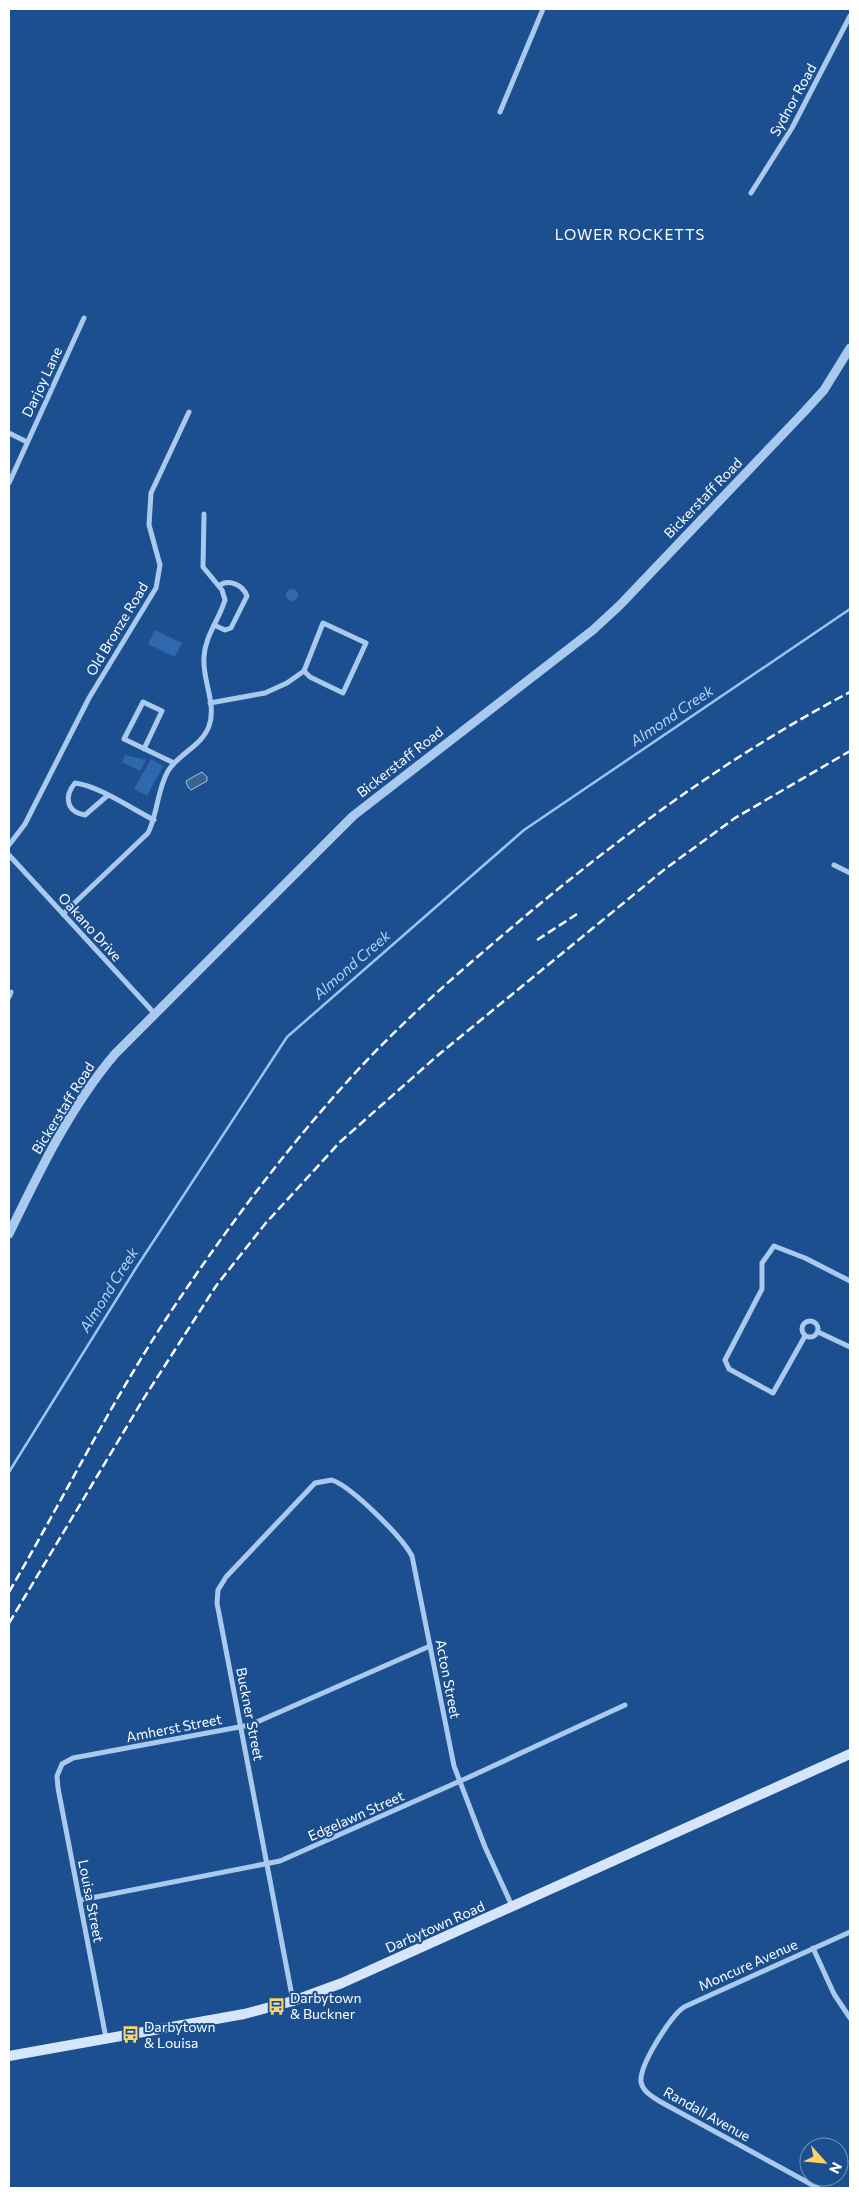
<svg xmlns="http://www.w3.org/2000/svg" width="859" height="2197" font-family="Commissioner,sans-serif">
<rect width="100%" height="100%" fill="#1b4f8f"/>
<g fill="#2e69ad">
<circle cx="292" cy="595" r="6"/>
<path d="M155,630L182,643L175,657L148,644Z"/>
<path d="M125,755L146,760L140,771L122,762Z"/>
<path d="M151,759L163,766L147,796L134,789Z"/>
</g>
<path fill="#3c6290" stroke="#9cc4f0" d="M202,772L207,777V781L191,790L188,787L186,781Z"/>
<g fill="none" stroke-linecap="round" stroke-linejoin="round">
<path stroke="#9cc4f0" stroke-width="2.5" d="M9,1472L136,1268L287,1037L524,830L850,609"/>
<g stroke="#a9c9ee" stroke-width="5">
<path d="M500,112L543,9"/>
<path d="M751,193L792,128L850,16"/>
<path d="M9,433L27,442"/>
<path d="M9,483L84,318"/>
<path d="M214,625L225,630L231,628L247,596C243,585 228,578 219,586"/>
<path d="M210,703L265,693L287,683L304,671L323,623L366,643L343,693L310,677L304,671"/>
<path d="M144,749L162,711L143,702L124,739L174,763"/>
<path d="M107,796L85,815C66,812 64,796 75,783C99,786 132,809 154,820"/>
<path d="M9,845L25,824L89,698L156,588L160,565L149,525L151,493L189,412"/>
<path d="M9,855L155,1014"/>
<path d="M834,865L850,873"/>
<path d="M63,914L148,833C158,813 157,790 168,771C179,753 202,746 209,726C217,704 202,680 204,657C205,636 219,620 225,600L222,590L203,567L204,514"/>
<path d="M9,997L11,992"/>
<circle cx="810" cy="1329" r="8"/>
<path d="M818,1332L850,1347"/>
<path d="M805,1336L773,1393L729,1369L725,1360L762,1289V1263L774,1246L805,1258L850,1281"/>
<path d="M81,1900L280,1861L467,1778L625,1705"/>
<path d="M813,1948L834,1994L850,2018"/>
<path d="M293,2001L217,1603L218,1590L226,1577L315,1483L332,1480C352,1487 402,1537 412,1556L454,1766L485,1847L512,1906"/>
<path d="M106,2038L58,1788L57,1776L62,1764L73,1758L250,1725L430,1646"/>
<path d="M818,2188L659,2101C652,2096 643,2092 641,2082C639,2065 671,2016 684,2007L850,1932"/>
</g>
<path stroke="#a9c9ee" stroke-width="9" d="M9,1234C39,1172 70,1107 115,1054L353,816L593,630L620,605L804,412L824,390L850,348"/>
<path stroke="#d6e6fa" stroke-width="10" d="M9,2056L244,2014L293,2001L342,1983L850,1754"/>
<g stroke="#fff" stroke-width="2.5" stroke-dasharray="9 4" stroke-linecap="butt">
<path d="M537,940L577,914"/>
<path d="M9,1592C66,1494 116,1392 180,1298C230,1224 285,1151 345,1084C395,1028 452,978 510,929C616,839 727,757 850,692"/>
<path d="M9,1623L144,1398L216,1286L265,1224L340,1142L437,1056L665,869L735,818L850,751"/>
</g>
</g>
<defs>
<symbol id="bus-bare" viewBox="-9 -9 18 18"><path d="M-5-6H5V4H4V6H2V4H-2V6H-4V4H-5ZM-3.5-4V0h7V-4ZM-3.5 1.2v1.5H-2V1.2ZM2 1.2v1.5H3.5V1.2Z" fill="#ffd166" stroke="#1b4f8f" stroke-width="2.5" paint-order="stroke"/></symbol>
</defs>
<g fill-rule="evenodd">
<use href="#bus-bare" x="264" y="1994" width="25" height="25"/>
<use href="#bus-bare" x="118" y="2022" width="25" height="25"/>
</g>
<g text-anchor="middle" stroke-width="4" stroke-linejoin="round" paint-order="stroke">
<g font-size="14" fill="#fff" stroke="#1b4f8f">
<text transform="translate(793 100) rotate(-61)" y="5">Sydnor Road</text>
<text transform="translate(42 382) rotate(-65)" y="5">Darjoy Lane</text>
<text transform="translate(703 498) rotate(-46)" y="5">Bickerstaff Road</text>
<text transform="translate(117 629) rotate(-59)" y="5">Old Bronze Road</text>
<text transform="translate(400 762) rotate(-38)" y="5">Bickerstaff Road</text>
<text transform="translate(90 927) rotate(48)" y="5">Oakano Drive</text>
<text transform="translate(63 1108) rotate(-58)" y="5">Bickerstaff Road</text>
<text transform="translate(448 1679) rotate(79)" y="5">Acton Street</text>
<text transform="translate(250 1714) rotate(79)" y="5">Buckner Street</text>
<text transform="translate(174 1728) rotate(-11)" y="5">Amherst Street</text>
<text transform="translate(356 1816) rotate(-24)" y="5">Edgelawn Street</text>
<text transform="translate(91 1901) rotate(79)" y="5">Louisa Street</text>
<text transform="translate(435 1927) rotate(-24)" y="5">Darbytown Road</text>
<text transform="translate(748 1965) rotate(-24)" y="5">Moncure Avenue</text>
<text transform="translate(707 2114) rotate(29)" y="5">Randall Avenue</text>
</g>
<g font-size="14" fill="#fff" stroke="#1b4f8f" text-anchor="start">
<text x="290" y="2003">Darbytown<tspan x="290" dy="16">&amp; Buckner</tspan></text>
<text x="144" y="2032">Darbytown<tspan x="144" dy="16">&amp; Louisa</tspan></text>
</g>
<g font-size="15" letter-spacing="1" fill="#fff" stroke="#1b4f8f">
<text x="630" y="240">LOWER ROCKETTS</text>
</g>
<g font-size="15" font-style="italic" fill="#b5d3f5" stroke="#1b4f8f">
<text transform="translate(672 716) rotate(-34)" y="5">Almond Creek</text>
<text transform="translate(352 965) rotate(-41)" y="5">Almond Creek</text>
<text transform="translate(109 1290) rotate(-58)" y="5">Almond Creek</text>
</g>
</g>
<rect width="859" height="2197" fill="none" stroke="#ffffff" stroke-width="20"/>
<g transform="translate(824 2162) rotate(117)"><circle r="24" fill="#1b4f8f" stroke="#7695bc"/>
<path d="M0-4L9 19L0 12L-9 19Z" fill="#ffd166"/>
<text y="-8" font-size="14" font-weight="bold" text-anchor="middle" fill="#ffffff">N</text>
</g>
</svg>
